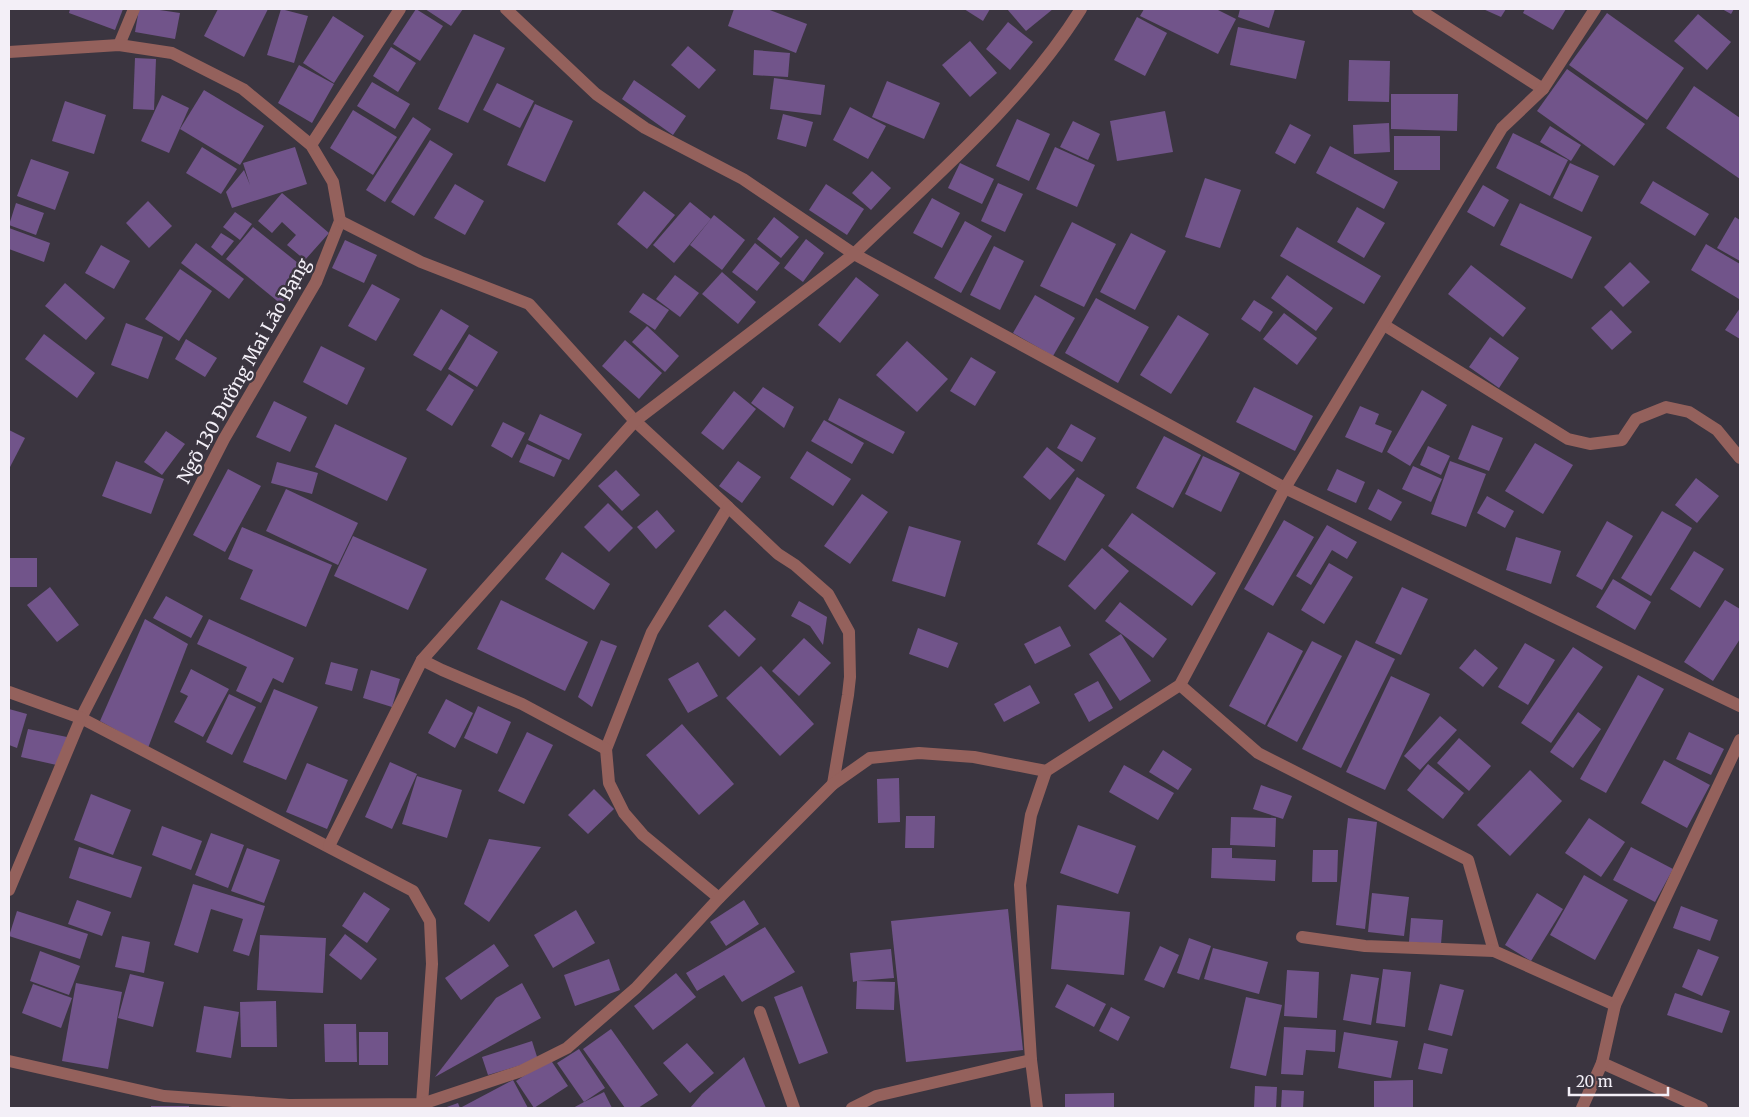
<svg xmlns="http://www.w3.org/2000/svg" width="1749" height="1117" font-family="Merriweather,serif">
<rect width="100%" height="100%" fill="#3b3540"/>
<g fill="#71548a">
<path d="M70,9H123L115,30L69,13Z"/>
<path d="M139,9H153L180,13L175,39L135,32Z"/>
<path d="M218,9H268L244,57L204,36Z"/>
<path d="M281,9L308,16L294,63L267,55Z"/>
<path d="M416,9L443,26L420,61L393,44Z"/>
<path d="M425,9H463L451,26Z"/>
<path d="M734,9H767L807,24L796,53L728,26Z"/>
<path d="M964,9H990L983,21Z"/>
<path d="M1007,9H1053L1026,31Z"/>
<path d="M1144,9H1216L1236,19L1218,54L1140,16Z"/>
<path d="M1240,9H1275L1269,28L1238,17Z"/>
<path d="M1483,9H1506L1501,17Z"/>
<path d="M1525,9H1566L1553,30L1523,13Z"/>
<path d="M1722,9H1734L1731,14Z"/>
<path d="M1607,13L1684,68L1647,120L1569,65Z"/>
<path d="M1698,14L1731,42L1707,70L1674,41Z"/>
<path d="M333,16L364,36L334,83L303,63Z"/>
<path d="M1137,17L1167,33L1145,76L1114,60Z"/>
<path d="M1008,22L1033,42L1010,70L986,49Z"/>
<path d="M1238,27L1305,41L1296,79L1230,65Z"/>
<path d="M474,34L505,48L468,123L438,109Z"/>
<path d="M970,41L997,73L970,97L942,65Z"/>
<path d="M688,46L716,70L699,89L671,65Z"/>
<path d="M391,47L416,63L398,92L373,76Z"/>
<path d="M754,50L790,53L788,77L753,75Z"/>
<path d="M135,58L156,59L154,110L133,109Z"/>
<path d="M1349,60L1390,61L1389,102L1348,101Z"/>
<path d="M299,65L334,84L312,123L278,103Z"/>
<path d="M1567,69L1645,124L1614,166L1537,111Z"/>
<path d="M774,78L825,85L821,115L770,109Z"/>
<path d="M634,80L686,116L673,135L622,99Z"/>
<path d="M887,81L940,103L924,139L872,117Z"/>
<path d="M372,82L410,104L395,129L357,106Z"/>
<path d="M497,83L534,101L520,128L483,110Z"/>
<path d="M1694,86L1740,118V179L1666,128Z"/>
<path d="M204,90L264,126L240,165L180,129Z"/>
<path d="M1391,94H1458L1457,131L1391,129Z"/>
<path d="M162,95L189,108L169,153L141,141Z"/>
<path d="M65,101L106,115L94,154L52,141Z"/>
<path d="M535,104L573,121L545,182L507,165Z"/>
<path d="M850,107L886,126L868,159L833,140Z"/>
<path d="M353,110L397,137L373,175L330,148Z"/>
<path d="M1165,111L1173,152L1117,161L1110,121Z"/>
<path d="M783,114L813,122L806,147L777,139Z"/>
<path d="M413,117L431,129L385,202L366,190Z"/>
<path d="M1017,119L1050,134L1029,181L996,166Z"/>
<path d="M1073,121L1100,134L1088,160L1060,147Z"/>
<path d="M1389,123L1390,152L1354,154L1353,125Z"/>
<path d="M1290,124L1311,135L1295,164L1275,153Z"/>
<path d="M1550,126L1581,145L1571,161L1540,142Z"/>
<path d="M1513,133L1568,160L1550,196L1496,168Z"/>
<rect x="1394" y="136" width="46" height="34"/>
<path d="M430,140L453,154L414,216L391,202Z"/>
<path d="M1330,146L1398,182L1384,209L1316,173Z"/>
<path d="M202,147L237,169L221,194L186,173Z"/>
<path d="M295,147L307,184L232,208L226,192L244,170L250,185L243,163Z"/>
<path d="M1055,147L1095,165L1077,207L1036,189Z"/>
<path d="M31,159L69,172L55,210L17,196Z"/>
<path d="M960,163L994,179L982,204L948,188Z"/>
<path d="M1570,163L1599,176L1582,212L1553,198Z"/>
<path d="M872,171L891,188L871,210L852,193Z"/>
<path d="M1205,178L1241,190L1220,248L1185,237Z"/>
<path d="M1653,181L1709,214L1695,236L1640,203Z"/>
<path d="M998,183L1023,194L1005,232L981,221Z"/>
<path d="M455,184L484,201L465,235L434,218Z"/>
<path d="M826,184L864,209L847,235L809,210Z"/>
<path d="M1483,185L1509,200L1494,227L1467,212Z"/>
<path d="M644,191L675,215L647,249L617,224Z"/>
<path d="M282,193L329,233L305,260L287,245L296,235L282,222L272,233L258,221Z"/>
<path d="M932,198L960,213L942,248L913,233Z"/>
<path d="M148,201L172,226L149,248L126,223Z"/>
<path d="M690,202L711,219L674,263L653,245Z"/>
<path d="M16,203L44,213L36,235L9,225Z"/>
<path d="M1520,203L1592,237L1572,279L1500,245Z"/>
<path d="M1357,207L1385,223L1364,258L1337,242Z"/>
<path d="M235,212L252,224L240,240L223,227Z"/>
<path d="M714,215L745,240L722,270L690,245Z"/>
<path d="M774,217L799,237L781,258L757,239Z"/>
<path d="M1735,217L1740,220V261L1717,248Z"/>
<path d="M965,221L992,236L961,293L934,278Z"/>
<path d="M1072,222L1116,244L1084,307L1040,286Z"/>
<path d="M253,227L308,271L281,304L226,259Z"/>
<path d="M1297,227L1381,276L1364,304L1280,256Z"/>
<path d="M9,228L50,243L44,262L9,249Z"/>
<path d="M221,233L234,241L222,256L211,247Z"/>
<path d="M1131,233L1166,251L1135,310L1100,292Z"/>
<path d="M806,239L824,253L803,282L784,268Z"/>
<path d="M345,240L377,255L364,283L332,268Z"/>
<path d="M196,243L244,279L229,299L181,263Z"/>
<path d="M755,243L780,263L757,291L732,272Z"/>
<path d="M1706,244L1740,264L1739,299L1691,270Z"/>
<path d="M101,245L130,261L114,289L85,273Z"/>
<path d="M994,246L1024,261L1000,310L970,295Z"/>
<path d="M1630,262L1650,282L1623,307L1604,287Z"/>
<path d="M1471,265L1526,308L1503,337L1448,294Z"/>
<path d="M180,269L212,291L179,341L145,319Z"/>
<path d="M722,272L756,302L738,324L702,294Z"/>
<path d="M675,275L699,293L680,317L656,299Z"/>
<path d="M1287,275L1333,308L1316,331L1271,298Z"/>
<path d="M856,277L879,295L840,343L818,325Z"/>
<path d="M65,283L105,318L86,340L45,306Z"/>
<path d="M372,284L400,299L376,341L348,326Z"/>
<path d="M643,293L669,310L655,330L629,312Z"/>
<path d="M1035,295L1075,318L1053,356L1013,333Z"/>
<path d="M1096,298L1149,327L1118,383L1065,353Z"/>
<path d="M1254,300L1273,312L1260,332L1241,319Z"/>
<path d="M1740,308V339L1725,330Z"/>
<path d="M441,309L469,326L441,371L413,355Z"/>
<path d="M1611,310L1632,332L1612,350L1591,328Z"/>
<path d="M1284,313L1317,338L1297,365L1263,339Z"/>
<path d="M1178,315L1209,334L1171,394L1140,375Z"/>
<path d="M126,323L163,337L148,379L111,365Z"/>
<path d="M647,326L679,356L665,372L632,342Z"/>
<path d="M44,334L95,373L77,398L25,359Z"/>
<path d="M469,334L498,352L477,387L448,369Z"/>
<path d="M1490,337L1519,358L1499,388L1469,367Z"/>
<path d="M186,339L217,358L205,377L175,359Z"/>
<path d="M625,340L662,373L639,399L602,366Z"/>
<path d="M907,341L948,379L917,412L876,375Z"/>
<path d="M321,346L365,368L347,405L303,382Z"/>
<path d="M971,357L996,372L975,406L950,391Z"/>
<path d="M449,374L474,390L452,426L426,410Z"/>
<path d="M763,387L794,407L784,428L751,403Z"/>
<path d="M1254,387L1313,416L1295,451L1236,422Z"/>
<path d="M1422,390L1447,405L1410,466L1387,452Z"/>
<path d="M734,391L756,409L723,450L701,433Z"/>
<path d="M839,398L905,432L893,454L828,420Z"/>
<path d="M274,401L307,417L290,452L256,437Z"/>
<path d="M1360,406L1379,414L1375,424L1392,431L1382,453L1345,437Z"/>
<path d="M540,414L582,434L569,460L528,440Z"/>
<path d="M824,420L864,443L852,464L811,441Z"/>
<path d="M503,422L525,433L512,458L491,446Z"/>
<path d="M335,424L407,458L387,501L315,467Z"/>
<path d="M1071,424L1096,438L1082,462L1057,448Z"/>
<path d="M1472,425L1503,438L1489,471L1458,459Z"/>
<path d="M9,430L25,438L9,469Z"/>
<path d="M166,431L185,444L162,475L144,462Z"/>
<path d="M1164,436L1201,455L1173,508L1136,488Z"/>
<path d="M1535,443L1573,465L1543,514L1505,491Z"/>
<path d="M527,444L562,460L554,477L519,462Z"/>
<path d="M1428,446L1450,456L1441,475L1420,465Z"/>
<path d="M1047,447L1075,470L1050,500L1023,477Z"/>
<path d="M807,451L851,479L833,506L790,478Z"/>
<path d="M1203,456L1240,473L1221,512L1185,494Z"/>
<path d="M116,461L164,479L151,514L102,496Z"/>
<path d="M738,461L761,477L742,503L719,486Z"/>
<path d="M1450,461L1486,474L1466,527L1431,514Z"/>
<path d="M277,462L318,473L312,494L271,483Z"/>
<path d="M1413,466L1442,479L1431,502L1402,489Z"/>
<path d="M228,469L261,486L225,552L193,535Z"/>
<path d="M1337,469L1365,482L1356,503L1327,490Z"/>
<path d="M616,470L640,495L622,511L598,486Z"/>
<path d="M1077,477L1105,495L1065,561L1037,544Z"/>
<path d="M1696,478L1719,496L1697,523L1675,505Z"/>
<path d="M286,489L358,523L338,565L266,531Z"/>
<path d="M1378,489L1402,502L1391,521L1368,509Z"/>
<path d="M862,494L888,512L850,564L824,546Z"/>
<path d="M1487,496L1514,511L1505,528L1477,513Z"/>
<path d="M608,503L633,528L609,552L584,527Z"/>
<path d="M657,510L675,531L656,549L637,527Z"/>
<path d="M1662,511L1692,528L1651,596L1621,578Z"/>
<path d="M1132,513L1216,573L1192,606L1108,546Z"/>
<path d="M1284,520L1314,537L1273,606L1244,589Z"/>
<path d="M1607,521L1633,536L1602,590L1576,576Z"/>
<path d="M1327,525L1357,542L1347,559L1332,550L1311,585L1296,576Z"/>
<path d="M909,526L961,541L945,597L892,581Z"/>
<path d="M242,527L332,565L306,627L240,599L253,570L228,559Z"/>
<path d="M353,536L427,569L408,610L334,576Z"/>
<path d="M1516,537L1561,551L1551,584L1506,570Z"/>
<path d="M1102,548L1129,571L1095,610L1068,586Z"/>
<path d="M1694,551L1724,569L1700,608L1670,589Z"/>
<path d="M562,552L610,584L594,610L545,579Z"/>
<rect x="9" y="558" width="28" height="29"/>
<path d="M1329,563L1353,577L1324,624L1301,610Z"/>
<path d="M1613,579L1651,602L1635,630L1596,607Z"/>
<path d="M50,587L79,625L57,642L27,605Z"/>
<path d="M1402,587L1428,599L1401,655L1375,643Z"/>
<path d="M166,596L203,616L191,638L153,618Z"/>
<path d="M501,600L588,642L565,691L477,649Z"/>
<path d="M1725,600L1740,609V639L1713,681L1684,662Z"/>
<path d="M799,601L827,617L823,645L810,626L791,616Z"/>
<path d="M1120,602L1167,639L1153,658L1105,621Z"/>
<path d="M725,610L756,639L739,657L708,626Z"/>
<path d="M145,619L188,644L148,748L100,721Z"/>
<path d="M209,619L294,658L283,683L273,678L261,703L236,691L247,667L197,644Z"/>
<path d="M1060,626L1071,646L1035,664L1024,644Z"/>
<path d="M918,628L958,643L948,668L909,654Z"/>
<path d="M1268,632L1303,651L1265,725L1229,706Z"/>
<path d="M1121,634L1151,681L1120,701L1089,654Z"/>
<path d="M804,638L831,663L799,696L772,671Z"/>
<path d="M601,640L617,646L592,707L578,697Z"/>
<path d="M1356,640L1395,659L1341,768L1302,749Z"/>
<path d="M1312,641L1342,656L1297,742L1267,726Z"/>
<path d="M1525,643L1555,660L1528,705L1498,687Z"/>
<path d="M1573,647L1603,667L1551,743L1521,723Z"/>
<path d="M1475,649L1498,668L1483,687L1459,668Z"/>
<path d="M331,662L358,669L352,691L325,684Z"/>
<path d="M698,662L718,696L688,713L668,679Z"/>
<path d="M761,666L814,724L780,756L726,698Z"/>
<path d="M191,669L229,689L203,737L174,722L188,696L180,692Z"/>
<path d="M371,670L400,679L392,707L363,698Z"/>
<path d="M1638,675L1664,689L1606,793L1580,779Z"/>
<path d="M1391,676L1430,694L1385,790L1346,772Z"/>
<path d="M1098,681L1113,708L1089,722L1074,694Z"/>
<path d="M1030,685L1040,703L1004,722L994,704Z"/>
<path d="M274,689L318,707L286,780L243,762Z"/>
<path d="M229,694L256,707L232,755L206,742Z"/>
<path d="M446,699L473,713L455,748L428,733Z"/>
<path d="M478,706L511,722L497,754L464,738Z"/>
<path d="M9,709L27,714L17,748L9,745Z"/>
<path d="M1578,712L1601,729L1573,768L1550,752Z"/>
<path d="M1440,716L1457,730L1420,770L1404,756Z"/>
<path d="M682,724L734,784L699,815L646,755Z"/>
<path d="M28,729L67,737L61,766L21,757Z"/>
<path d="M527,732L553,745L524,804L498,791Z"/>
<path d="M1689,732L1724,749L1711,775L1676,759Z"/>
<path d="M1459,738L1491,766L1469,791L1437,763Z"/>
<path d="M1163,750L1192,769L1178,790L1149,772Z"/>
<path d="M1664,760L1710,785L1687,828L1641,803Z"/>
<path d="M390,762L417,774L392,829L365,817Z"/>
<path d="M307,763L348,780L327,829L286,812Z"/>
<path d="M1428,764L1464,793L1443,819L1407,790Z"/>
<path d="M1124,765L1174,793L1158,820L1109,792Z"/>
<path d="M1530,770L1562,801L1510,856L1477,825Z"/>
<path d="M417,776L462,790L447,838L402,824Z"/>
<path d="M899,778L900,822L878,823L877,779Z"/>
<path d="M1261,785L1292,796L1283,819L1253,809Z"/>
<path d="M594,789L614,809L588,834L568,815Z"/>
<path d="M91,794L131,810L113,855L74,840Z"/>
<path d="M906,816H935L934,848H905Z"/>
<path d="M1231,817L1276,818L1275,847L1230,845Z"/>
<path d="M1348,818L1377,822L1365,929L1336,925Z"/>
<path d="M1589,818L1625,842L1601,877L1565,853Z"/>
<path d="M1078,825L1136,846L1118,894L1060,873Z"/>
<path d="M162,826L202,841L191,870L152,855Z"/>
<path d="M211,833L244,845L228,888L195,875Z"/>
<path d="M489,839L541,847L489,922L464,904Z"/>
<path d="M79,847L142,867L131,898L69,878Z"/>
<path d="M1631,847L1673,869L1655,902L1613,880Z"/>
<path d="M247,848L280,860L264,903L231,891Z"/>
<path d="M1212,848H1232V858L1276,860L1275,881L1211,878Z"/>
<path d="M1313,850H1338L1337,882H1312Z"/>
<path d="M1584,875L1628,900L1595,960L1550,935Z"/>
<path d="M193,884L265,906L249,956L233,951L243,919L211,909L198,953L174,945Z"/>
<path d="M364,892L390,909L367,943L342,926Z"/>
<path d="M1372,893L1409,897L1404,936L1368,932Z"/>
<path d="M1537,893L1563,909L1531,961L1505,945Z"/>
<path d="M77,900L111,912L102,936L68,924Z"/>
<path d="M744,900L759,924L726,946L710,922Z"/>
<path d="M1057,905L1130,912L1124,975L1051,969Z"/>
<path d="M1681,906L1718,920L1710,941L1673,928Z"/>
<path d="M1008,909L1023,1050L906,1062L891,921Z"/>
<path d="M576,910L595,943L553,968L534,935Z"/>
<path d="M17,911L88,934L80,959L9,936Z"/>
<path d="M1411,918L1443,920L1441,944L1409,942Z"/>
<path d="M765,927L795,972L742,1002L724,975L697,991L686,973Z"/>
<path d="M345,934L377,959L361,980L329,955Z"/>
<path d="M260,935L326,938L323,993L257,990Z"/>
<path d="M122,936L150,942L144,973L115,967Z"/>
<path d="M1189,938L1211,946L1199,980L1177,973Z"/>
<path d="M494,944L509,966L461,1000L445,978Z"/>
<path d="M1160,946L1179,955L1164,988L1144,980Z"/>
<path d="M1213,948L1268,962L1259,994L1204,979Z"/>
<path d="M891,949L894,978L857,981L895,982L894,1010L856,1009L857,981L853,982L850,953Z"/>
<path d="M1698,949L1719,957L1702,996L1682,987Z"/>
<path d="M40,951L80,966L69,995L30,981Z"/>
<path d="M609,959L620,990L575,1006L564,975Z"/>
<path d="M1383,969L1411,972L1405,1027L1376,1023Z"/>
<path d="M1287,970L1319,972L1317,1018L1284,1016Z"/>
<path d="M676,973L696,997L653,1030L634,1006Z"/>
<path d="M130,974L164,982L153,1027L118,1018Z"/>
<path d="M1351,974L1379,978L1371,1025L1343,1020Z"/>
<path d="M76,983L122,992L108,1069L62,1061Z"/>
<path d="M522,983L541,1018L435,1077L496,998Z"/>
<path d="M33,984L72,998L61,1028L22,1013Z"/>
<path d="M1067,984L1106,1004L1094,1027L1055,1007Z"/>
<path d="M1440,984L1464,990L1452,1036L1428,1030Z"/>
<path d="M802,986L828,1053L799,1064L774,997Z"/>
<path d="M1675,993L1730,1011L1722,1033L1667,1015Z"/>
<path d="M1246,997L1282,1005L1266,1076L1230,1068Z"/>
<path d="M276,1001L277,1047H241L240,1002Z"/>
<path d="M204,1006L239,1012L231,1058L196,1052Z"/>
<path d="M1111,1007L1130,1017L1118,1041L1099,1031Z"/>
<path d="M324,1024H356L357,1062H325Z"/>
<path d="M1284,1027L1336,1030L1335,1052L1306,1050L1303,1075L1281,1074Z"/>
<path d="M611,1029L658,1095L638,1108H625L583,1049Z"/>
<rect x="359" y="1032" width="29" height="33"/>
<path d="M1344,1032L1398,1041L1391,1078L1338,1068Z"/>
<path d="M532,1041L538,1060L488,1075L482,1057Z"/>
<path d="M687,1043L714,1073L690,1093L663,1063Z"/>
<path d="M1424,1043L1448,1049L1442,1074L1418,1069Z"/>
<path d="M579,1049L605,1088L584,1102L557,1063Z"/>
<path d="M744,1057L766,1108H690L702,1094Z"/>
<path d="M550,1059L568,1086L534,1108L516,1081Z"/>
<path d="M513,1080L528,1108H444L458,1103L460,1108Z"/>
<path d="M1413,1080V1108H1374V1081Z"/>
<path d="M1255,1086L1277,1087L1276,1108H1254Z"/>
<path d="M1282,1090L1304,1091L1303,1108H1281Z"/>
<path d="M604,1092L612,1108H573L584,1102Z"/>
<path d="M1114,1093V1108H1065V1094Z"/>
<rect x="151" y="1106" width="38" height="2"/>
</g>
<g fill="none" stroke-linecap="round" stroke-linejoin="round">
<g stroke="#94615c" stroke-width="12">
<path d="M506,9L596,94L645,128L743,179L854,254C934,177 1022,103 1081,9"/>
<path d="M1418,9L1543,89"/>
<path d="M119,45L134,9"/>
<path d="M9,52L119,45L172,53L243,89L311,145L333,182L340,221L316,282L224,439L81,718L413,891L430,921L432,964L422,1104L423,1108"/>
<path d="M311,145L400,9"/>
<path d="M340,221L421,262L529,304L635,421L728,507L652,632L606,749L609,783L624,813L643,835L719,898"/>
<path d="M1384,325L1568,439L1590,444L1622,440L1636,419L1666,407L1689,412L1717,430L1740,458"/>
<path d="M728,507L778,554L795,565L828,594L849,632L850,677L848,695L833,784"/>
<path d="M422,660L442,670L522,704L606,749"/>
<path d="M1180,685L1258,753L1468,860L1494,951L1615,1005L1740,740"/>
<path d="M9,692L81,718L9,890"/>
<path d="M329,846L422,660L635,421L854,254L1285,488L1740,706"/>
<path d="M1302,937L1365,946L1494,951"/>
<path d="M760,1012L794,1108"/>
<path d="M9,1061L164,1096L289,1105L422,1104L521,1071L567,1048L636,988L719,898L833,784L870,758L919,753L974,757L1046,771L1180,685L1285,488L1502,128L1543,89L1595,9"/>
<path d="M1602,1063L1702,1108"/>
<path d="M852,1108L876,1096L1031,1060"/>
<path d="M1037,1108L1031,1060L1020,885L1031,815L1046,771"/>
<path d="M1582,1108L1602,1063L1615,1005"/>
</g>
</g>
<g text-anchor="middle" stroke-width="5" stroke-linejoin="round" paint-order="stroke">
<g font-size="18" fill="#f3eff7" stroke="#3b3540">
<text transform="translate(244 371) rotate(-61)" y="6">Ngõ 130 Đường Mai Lão Bạng</text>
</g>
</g>
<rect width="1749" height="1117" fill="none" stroke="#f3eff7" stroke-width="20"/>
<path d="M1569 1087v8h99v-8" fill="none" stroke="#f3eff7" stroke-width="2.5"/>
<text x="1576" y="1087" font-size="15" fill="#f3eff7" stroke="#3b3540" stroke-width="4" paint-order="stroke">20 m</text>
</svg>
